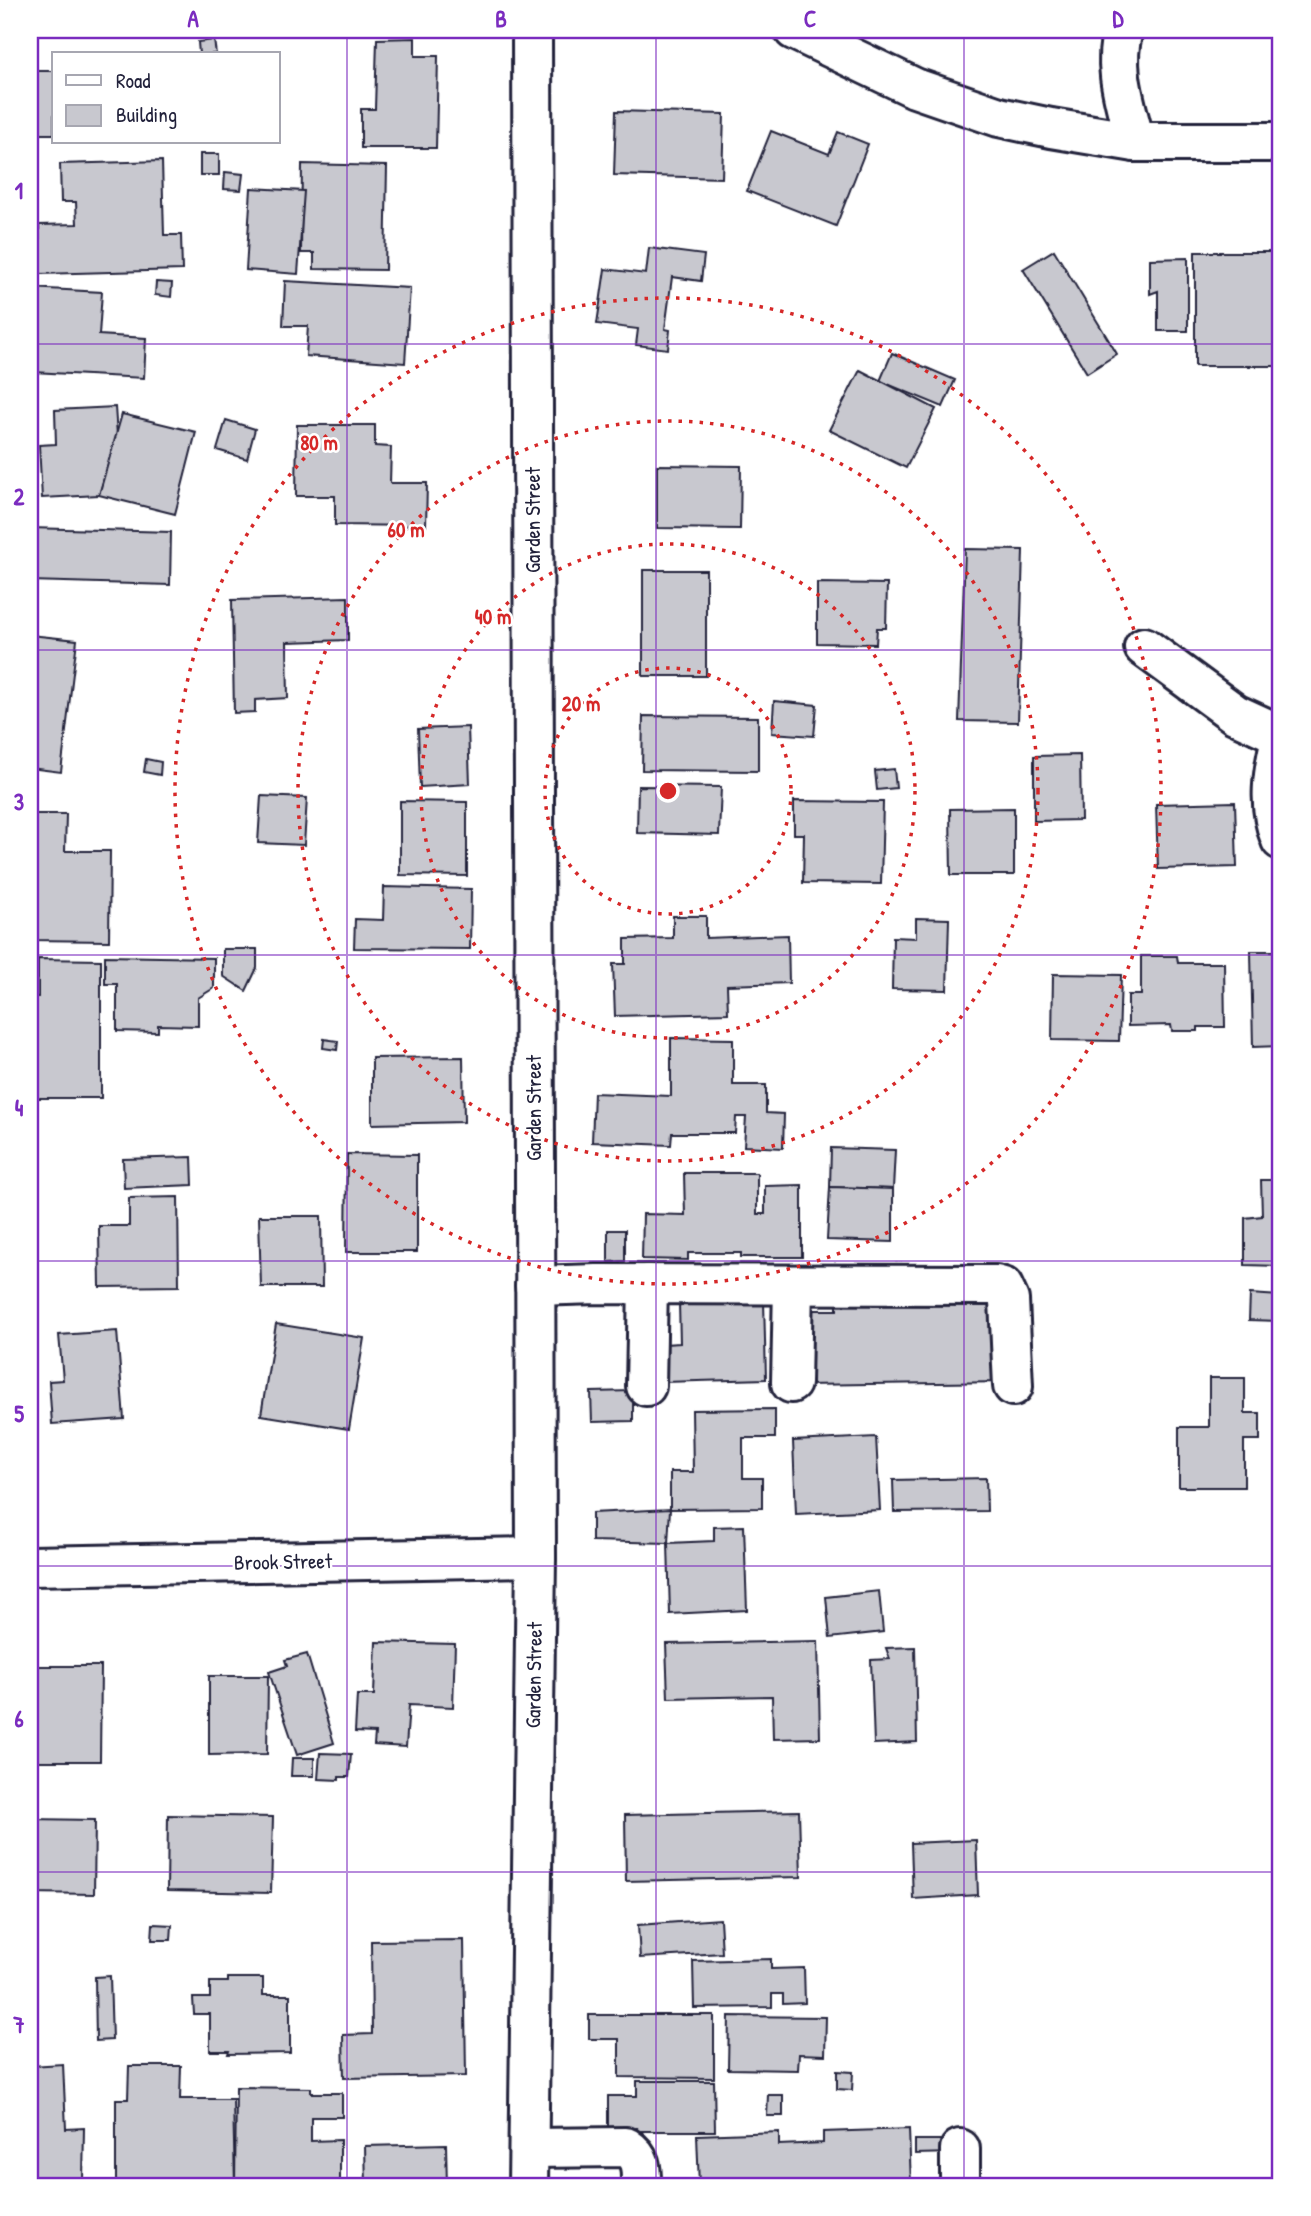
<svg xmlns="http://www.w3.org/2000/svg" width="1311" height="2216" font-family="'Patrick Hand',sans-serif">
<rect width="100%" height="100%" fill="#fff"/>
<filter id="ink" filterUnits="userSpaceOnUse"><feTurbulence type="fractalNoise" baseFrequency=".0143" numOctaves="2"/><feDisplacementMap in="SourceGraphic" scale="14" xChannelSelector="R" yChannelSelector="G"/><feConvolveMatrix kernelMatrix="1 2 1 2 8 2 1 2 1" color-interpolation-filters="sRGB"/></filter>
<g filter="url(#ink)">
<g fill="#c8c8cf" stroke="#22223b" stroke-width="2">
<path d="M415,38V56H438L436,148H361V109H375L377,39Z"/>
<path d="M214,40L216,54H199L198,42Z"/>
<rect x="30" y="71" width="24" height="63"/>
<path d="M616,111L724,114L722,178L614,175Z"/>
<path d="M771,131L829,154L838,132L868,144L836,226L747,191Z"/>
<rect x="200" y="154" width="19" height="21"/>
<path d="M162,161L164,235H181L182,270L40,274L39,225L77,224L76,202H61L60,164Z"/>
<path d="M302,164L387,166L385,270L314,269V253H301Z"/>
<path d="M225,172L243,174L241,190L224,189Z"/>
<path d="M251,188L304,191L298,274L246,270Z"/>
<path d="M649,248L704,255L701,281L672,277L665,329L670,330L668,349L636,345L638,329L597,324L605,269L646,274Z"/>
<path d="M1054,250L1117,354L1087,373L1023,269Z"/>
<rect x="1195" y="252" width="86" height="114"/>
<path d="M1188,258V331H1158V291L1150,294V259Z"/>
<path d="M285,281L410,288L405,363L306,356L308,326H283Z"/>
<path d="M156,282L172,283L171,297L155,295Z"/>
<path d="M30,288L102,292L99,335L146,338L144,378L33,372L35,330L30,329Z"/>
<path d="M892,353L955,380L943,407L880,381Z"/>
<path d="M860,370L936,409L906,468L829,430Z"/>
<path d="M115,407L117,436L99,495L42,498L39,445L56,444L55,410Z"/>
<path d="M122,414L196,432L175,514L99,495Z"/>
<path d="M226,420L255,429L247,459L217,450Z"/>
<path d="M297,425H375V446L391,447L390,483H427L426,526L335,525V496H296Z"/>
<path d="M657,465L741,466L740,529L657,528Z"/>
<path d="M30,528L171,532L170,585L30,581Z"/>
<path d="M965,549L1023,550L1018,722L959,721Z"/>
<rect x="643" y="570" width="63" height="106"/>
<path d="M817,583L887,584L886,628H877L876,644L817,643Z"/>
<path d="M348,597V640L287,642L288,698L255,700V712L234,713L232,600Z"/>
<path d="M30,635L77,640L61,772L30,768Z"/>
<path d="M774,701L817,705L814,736L772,733Z"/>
<path d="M643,716L758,717V771L642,770Z"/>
<path d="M468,727L470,784L420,787L418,729Z"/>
<path d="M1080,755L1081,820L1034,821V756Z"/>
<path d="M146,759L161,762L160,775L144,772Z"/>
<path d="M894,769L896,788L877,790L875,771Z"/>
<path d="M638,786L721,787L719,835L637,833Z"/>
<path d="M261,796L307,798L304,845L258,843Z"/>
<path d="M400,801L467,802V876L400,875Z"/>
<path d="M794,801L883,802L881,884L803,883L804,834H794Z"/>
<path d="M1235,802L1237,867L1158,869L1156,804Z"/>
<path d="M1014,808V875H951L950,809Z"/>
<path d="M30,814H66L65,851H110L109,941L30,940Z"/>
<path d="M384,887L471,889L470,949L354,948L355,919L383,920Z"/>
<path d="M673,916H706V938L788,935L789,983L727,985L728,1013L615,1016L613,964H625V939L673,938Z"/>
<path d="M916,918L949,919L947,990L892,989L893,937L916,938Z"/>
<path d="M223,949H257V968L246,991L223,976Z"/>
<path d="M1251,951H1281V1046L1253,1047Z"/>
<path d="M105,956L214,958V988L198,998V1026L158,1025V1032L117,1031V984H105Z"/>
<path d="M1141,956H1177L1178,963H1224L1225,1027H1198V1031H1172L1171,1025L1128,1026V995H1141Z"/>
<path d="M38,959L101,960V1098H30V997H38Z"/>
<path d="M1053,974L1121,975L1119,1041L1052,1040Z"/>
<path d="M671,1038L733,1039V1085H766V1113L784,1114L783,1148L744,1146L746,1117H736L735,1133H672L671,1145L592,1142L594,1093L671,1096Z"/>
<path d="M324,1039L338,1041L337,1050L323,1048Z"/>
<path d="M463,1057L464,1122L372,1124V1058Z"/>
<path d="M831,1148L895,1150L893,1189L830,1187Z"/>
<path d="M347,1154L417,1155V1252H346Z"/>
<path d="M192,1157L193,1185L124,1188L123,1159Z"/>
<path d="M684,1173H757V1214H765V1186L802,1185V1257H741V1253H688V1260L642,1259L643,1214L685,1215Z"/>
<path d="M1261,1180H1281V1266L1245,1265V1218L1262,1216Z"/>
<path d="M830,1187L893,1189V1242L827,1240Z"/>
<path d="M178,1197L179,1286L100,1287L99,1226H129V1198Z"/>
<path d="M259,1216H321L322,1287H261Z"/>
<path d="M608,1230H625V1261L608,1262Z"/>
<path d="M902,1291L1003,1300L1005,1382L803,1385V1310H837V1297H896V1305H903Z"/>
<path d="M1250,1294L1281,1296V1321L1249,1320Z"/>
<path d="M764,1301L766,1379L664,1382V1344L680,1343L679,1303Z"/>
<path d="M276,1324L364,1338L349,1429L261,1415Z"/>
<path d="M117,1331L124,1419L52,1424L49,1381L63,1380L59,1335Z"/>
<path d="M1209,1378H1245V1413H1260V1440H1244V1487H1179V1427H1209Z"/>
<path d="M633,1391V1421L592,1422L591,1392Z"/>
<path d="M775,1409V1438H743V1478H762V1508L670,1509V1472H693L692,1410Z"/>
<path d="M876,1437L880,1510L796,1514L793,1441Z"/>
<path d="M986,1478L987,1511L894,1512L893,1480Z"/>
<path d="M670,1509L668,1543L592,1541V1513Z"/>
<path d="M744,1526L747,1610L670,1614L668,1543L714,1541V1527Z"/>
<path d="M879,1591L883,1632L830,1638L826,1597Z"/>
<path d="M818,1641L820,1738L773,1739L772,1696L668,1698L666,1644Z"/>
<path d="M376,1642L455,1644L453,1707L409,1705L406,1747L374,1745L375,1733L355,1732L357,1695H374Z"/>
<path d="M915,1647L917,1742L874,1744L871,1660L890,1659L886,1648Z"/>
<path d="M307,1654L334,1743L297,1755L269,1672L287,1666L285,1660Z"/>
<path d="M30,1666H101L100,1761H30Z"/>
<path d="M209,1676H268L267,1754L209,1755Z"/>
<path d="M320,1753L351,1754L349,1777H339V1780L318,1779Z"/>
<path d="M292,1758H314V1776H291Z"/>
<path d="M799,1811L801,1877L626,1881L625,1815Z"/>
<path d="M168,1815L273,1817L271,1893L167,1891Z"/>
<path d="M30,1819L95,1820L94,1894L30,1893Z"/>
<path d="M976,1840L978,1895L913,1899L911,1843Z"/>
<path d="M720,1919L722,1953L640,1958L638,1925Z"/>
<path d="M153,1924L172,1925L171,1940H152Z"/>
<path d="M464,1940L466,2076L344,2078L343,2035L372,2034L371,1941Z"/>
<path d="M771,1959V1969L804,1968L805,2003L783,2004V1994H772V2007L694,2008L693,1961Z"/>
<path d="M110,1976L112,2040L96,2041L95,1977Z"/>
<path d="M228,1978H263V1995H290V2053L228,2054L229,2051H210V2014H194L193,1998H210V1982H228Z"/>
<path d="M589,2015H714V2078L619,2077V2039H589Z"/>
<path d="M729,2016L826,2017L825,2055L799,2054L798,2070L728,2069Z"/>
<path d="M63,2064L66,2129L84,2128L83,2180L30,2181V2066Z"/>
<path d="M129,2066H181L180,2099H233L235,2186H116V2099H128Z"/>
<path d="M837,2071L853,2072L852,2090L837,2089Z"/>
<path d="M637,2081H714L715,2131H636L637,2128H608V2096H637Z"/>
<path d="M236,2087L311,2088V2093H342V2117H311V2141L340,2140V2186H235Z"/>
<path d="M768,2095H783V2116H767Z"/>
<path d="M909,2129L911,2186H699L697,2135L779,2132V2145L823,2143V2132Z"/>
<path d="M915,2140H952V2153L915,2154Z"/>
<path d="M446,2144L447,2186H366L365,2146Z"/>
<path d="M83,2180V2186H30V2181Z"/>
</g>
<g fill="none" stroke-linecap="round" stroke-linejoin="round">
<defs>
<g id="minor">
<path d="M794,30L915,88L999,117L1051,128L1135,142H1281"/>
<path d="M1123,30C1112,68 1126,105 1135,142"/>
<path d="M1144,647L1235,714L1281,735"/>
<path d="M1281,738C1273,772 1267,806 1281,840"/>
<path d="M535,1286L597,1284L996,1285L1003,1287L1009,1300L1013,1386"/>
<path d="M791,1383L793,1285"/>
<path d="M646,1386L648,1284"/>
<path d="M30,1566L536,1557"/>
<path d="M529,2148L626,2147C642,2157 641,2169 641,2186"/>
<path d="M960,2149V2186"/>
<path d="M528,2186L536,1557L532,30"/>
</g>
</defs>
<use href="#minor" stroke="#22223b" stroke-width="44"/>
<use href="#minor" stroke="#fff" stroke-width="38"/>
</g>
</g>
<path fill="none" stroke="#7b2cbf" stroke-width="2" stroke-opacity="0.55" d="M347,30V2186M656,30V2186M964,30V2186M30,344H1281M30,650H1281M30,955H1281M30,1261H1281M30,1566H1281M30,1872H1281"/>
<g fill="none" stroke="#d62828" stroke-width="3.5" stroke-dasharray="3.5 7">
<circle cx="668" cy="791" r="123"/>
<circle cx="668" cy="791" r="247"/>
<circle cx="668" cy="791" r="370"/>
<circle cx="668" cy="791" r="493"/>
</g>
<g text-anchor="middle" stroke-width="5" stroke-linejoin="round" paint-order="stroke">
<g font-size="21" fill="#22223b" stroke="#fff">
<text transform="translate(533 520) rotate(-90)" y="7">Garden Street</text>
<text transform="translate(534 1108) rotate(-90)" y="7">Garden Street</text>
<text transform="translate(283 1562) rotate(-1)" y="7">Brook Street</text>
<text transform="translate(534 1675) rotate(-89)" y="7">Garden Street</text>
</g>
</g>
<circle cx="668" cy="791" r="10" fill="#d62828" stroke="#fff" stroke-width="3.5"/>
<g font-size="21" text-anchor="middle" font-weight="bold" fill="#d62828" stroke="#fff" stroke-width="5" stroke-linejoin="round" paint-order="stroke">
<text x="319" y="450">80 m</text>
<text x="406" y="537">60 m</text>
<text x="493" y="624">40 m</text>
<text x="581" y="711">20 m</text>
</g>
<rect width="1311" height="2216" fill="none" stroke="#fff" stroke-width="77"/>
<rect x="52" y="52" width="228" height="91" fill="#ffffff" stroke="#a7a7b1" stroke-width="2"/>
<rect x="66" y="75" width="35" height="10" fill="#ffffff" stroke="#a7a7b1" stroke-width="2"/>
<text x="116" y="88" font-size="21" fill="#22223b">Road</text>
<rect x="66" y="105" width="35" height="21" fill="#c8c8cf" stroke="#a7a7b1" stroke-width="2"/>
<text x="116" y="122" font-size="21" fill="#22223b">Building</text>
<rect x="38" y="38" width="1234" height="2140" fill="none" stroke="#7b2cbf" stroke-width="2.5"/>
<g font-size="23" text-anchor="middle" font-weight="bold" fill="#7b2cbf">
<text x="193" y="27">A</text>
<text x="501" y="27">B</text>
<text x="810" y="27">C</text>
<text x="1118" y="27">D</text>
<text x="19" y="199">1</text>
<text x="19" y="505">2</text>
<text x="19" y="810">3</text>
<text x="19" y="1116">4</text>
<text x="19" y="1422">5</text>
<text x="19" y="1727">6</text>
<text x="19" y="2033">7</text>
</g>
</svg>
